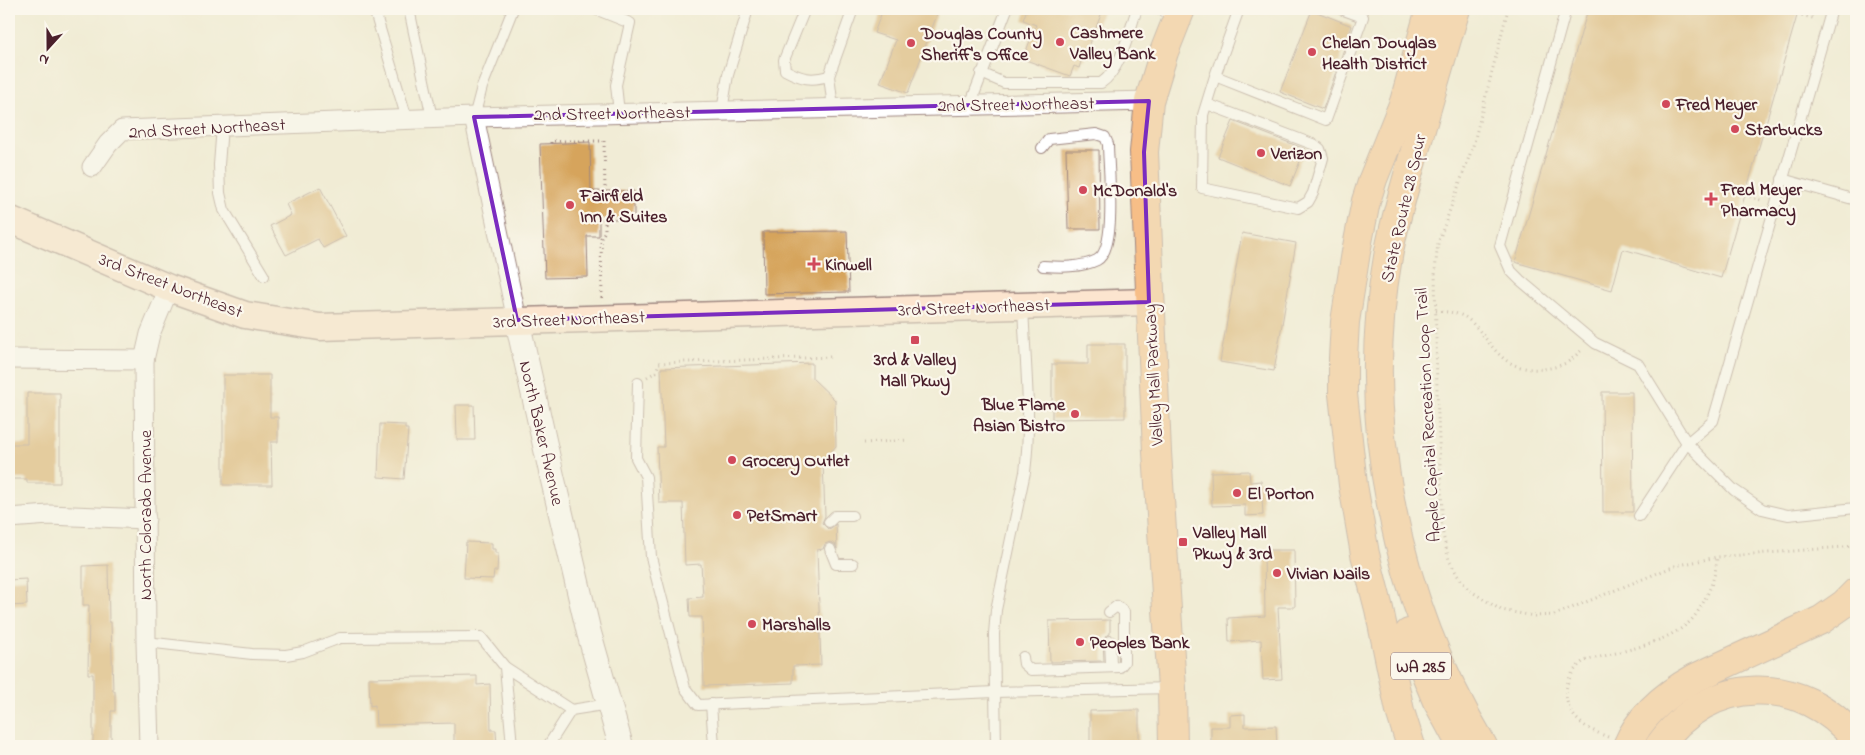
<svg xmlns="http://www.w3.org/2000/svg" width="1865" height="755" font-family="'Indie Flower',sans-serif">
<rect width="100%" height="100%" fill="#fbf7ec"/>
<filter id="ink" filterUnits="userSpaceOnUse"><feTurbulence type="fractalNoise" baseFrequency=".02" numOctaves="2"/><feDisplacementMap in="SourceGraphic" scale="10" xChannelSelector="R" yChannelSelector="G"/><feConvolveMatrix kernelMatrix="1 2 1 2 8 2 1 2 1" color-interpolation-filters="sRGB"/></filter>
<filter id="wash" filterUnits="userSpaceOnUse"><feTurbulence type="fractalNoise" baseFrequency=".0096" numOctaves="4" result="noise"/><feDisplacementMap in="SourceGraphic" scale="20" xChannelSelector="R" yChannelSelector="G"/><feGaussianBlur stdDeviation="1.12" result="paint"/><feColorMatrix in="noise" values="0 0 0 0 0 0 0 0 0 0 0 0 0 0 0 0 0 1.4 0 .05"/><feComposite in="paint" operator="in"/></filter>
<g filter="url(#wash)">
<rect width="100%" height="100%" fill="#f1ecd6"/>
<g id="blocks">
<g fill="#d6a45b">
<path d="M883,9H939L908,93L880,83L896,40L874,33Z"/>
<path d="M1027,9H1103L1084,60L1082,59L1079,68L1074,66L1070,76L1023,59L1036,25L1023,20Z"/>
<path d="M1588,9H1799L1721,278L1623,249L1612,290L1515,262Z"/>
<path d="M1312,10L1352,26L1323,109L1280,92Z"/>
<path d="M1233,121L1305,149L1290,186L1218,157Z"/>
<path d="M590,142L591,191H634V219H599V236H587L588,277L545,278L540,144Z"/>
<path d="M1066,150H1099L1100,229H1068Z"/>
<path d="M320,187L346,236L323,248L318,239L286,255L270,226L291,215L286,204Z"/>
<path d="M847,231L849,292L764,294L763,232Z"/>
<path d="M1242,233L1296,243L1274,371L1220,362Z"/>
<path d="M1088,344H1125V418L1052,419V364H1088Z"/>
<path d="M812,363V378L835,400L836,446L823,461L825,516L822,523L828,529L831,528L836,524L837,549L835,544L830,542L825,544L823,549L817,550L821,665L793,666V683L704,686L702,617H690L689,598L703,597L701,564L685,565L683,503H659L657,447H664L661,368Z"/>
<path d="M223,375H270V417H278V442H271L272,485H223Z"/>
<path d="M1602,392H1632L1633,512H1603Z"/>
<path d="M27,393H60V483H27V479H9V444H27Z"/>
<path d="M456,405H474L475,440H457Z"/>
<path d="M380,424L405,425V429H408L404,479L378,477Z"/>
<path d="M1249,471L1250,482L1261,481L1263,515L1245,516V505L1212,506L1211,472Z"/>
<path d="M466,542L492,543V549H495V553H498L497,571H494L493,579L464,578Z"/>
<path d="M1264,550H1294L1295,607H1278L1282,679L1263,680L1261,640L1229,642L1228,618L1265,616Z"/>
<path d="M108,565L109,622H111L113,691H115V711H111V746H93V674H88L89,605H83V566Z"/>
<path d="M26,579L27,605L9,606V580Z"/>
<path d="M1110,620V634L1106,636L1103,641L1104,661L1050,662L1049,621Z"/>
<path d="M477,676V685L490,684L491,730H496L497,746H454V723L376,725L375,705L370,706L369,678Z"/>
<path d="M1139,710V746H1090V711Z"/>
<path d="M1245,714V727L1276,726L1277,746H1211V727H1230V715Z"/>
</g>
</g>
</g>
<g filter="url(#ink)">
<use href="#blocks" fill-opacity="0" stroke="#9e8680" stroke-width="1"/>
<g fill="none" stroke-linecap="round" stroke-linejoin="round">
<defs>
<g id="service">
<path d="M374,9L407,119"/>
<path d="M409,9L432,118"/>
<path d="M595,9L630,23L616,85L619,113"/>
<path d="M805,9L784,60L785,70C802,79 811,81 829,76"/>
<path d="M1159,9L1177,16"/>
<path d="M1566,9L1500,246L1511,271L1520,280L1595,343L1638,364L1687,443L1734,490L1762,509L1788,515L1856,508"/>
<path d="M981,73L1004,83H1101C1121,70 1129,31 1137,9"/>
<path d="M1215,76L1239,9"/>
<path d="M1207,104L1315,145L1320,149L1323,158L1313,193L1308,202L1298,208L1202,188L1203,115L1215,76L1326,120L1363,17L1341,9"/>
<path d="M970,105L1007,9"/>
<path d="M833,108L829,76L853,9"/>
<path d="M722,111L728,75L748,9"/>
<path d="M474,117L482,87L513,9"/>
<path d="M222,126L219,165L220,193L224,210L264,276"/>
<path d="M1042,148L1049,139L1096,134L1105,137L1108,144C1108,167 1118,249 1097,260C1081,268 1060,267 1043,266"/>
<path d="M1782,179L1856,200"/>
<path d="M638,383L636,458L646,477L651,557L685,688L698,705L995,692L1171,688"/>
<path d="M1639,516L1687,443L1713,421L1832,9"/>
<path d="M829,522L835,516H852"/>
<path d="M830,549L836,564H853"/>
<path d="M146,642L252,654L286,655L303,652L340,638L481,637L505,667L512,746"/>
<path d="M1023,657L1024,664L1031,670L1120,667L1124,662V612L1117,606L1109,612"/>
<path d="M505,667L571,710"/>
<path d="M1109,667L1111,664L1110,641"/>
<path d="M711,704L714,746"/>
<path d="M548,746L571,710L609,704"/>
<path d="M996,746L994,634L996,610L1025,472C1032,417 1025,361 1023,306"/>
</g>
<g id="minor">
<path d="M474,117L517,320"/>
<path d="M92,167L108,144L122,130L474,117L1149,101"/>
<path d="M9,359L144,360"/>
<path d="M9,518L49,515L146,519"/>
<path d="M149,746L146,642L144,360L150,334L169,288"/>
</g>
<path id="tertiary" d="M517,320L552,476L589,633L621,746"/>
<path id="secondary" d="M9,219L169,288L245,315L320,327L1149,302"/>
<g id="primary">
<path d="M1456,9C1440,62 1425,115 1410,168C1402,197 1393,227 1388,257C1358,423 1397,602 1483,746"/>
<path d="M1409,633L1436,699L1455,734"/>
<path d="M1173,746L1172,688L1157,452L1144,152L1149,101L1164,52L1181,9"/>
</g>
<g id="trunk">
<path d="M1411,746L1400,711L1379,609L1365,554L1353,485L1343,394V358L1345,322L1356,252L1366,201L1373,179L1404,102L1430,9"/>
<path d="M1627,746C1640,715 1666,694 1695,678L1821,620L1844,604L1856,592"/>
<path d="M1659,746C1709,674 1802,672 1856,740"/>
</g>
</defs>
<use href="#service" stroke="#9e8680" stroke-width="12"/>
<use href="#minor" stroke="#9e8680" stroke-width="21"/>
<use href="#tertiary" stroke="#9e8680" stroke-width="26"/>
<use href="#secondary" stroke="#9e8680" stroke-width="29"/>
<use href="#primary" stroke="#9e8680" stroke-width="30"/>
<use href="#trunk" stroke="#9e8680" stroke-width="30"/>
<g stroke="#9e8680" stroke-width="3" stroke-dasharray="1 4" stroke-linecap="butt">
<path d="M1508,9L1473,146L1438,243L1435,271L1437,392L1443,535L1449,560L1458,576L1469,590L1501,610L1534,616L1554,615L1675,566L1717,557L1856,546"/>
<path d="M1797,14L1816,19"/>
<path d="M551,143V141H604L605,191"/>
<path d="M1745,195L1764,201"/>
<path d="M602,298L601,238L605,231V219"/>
<path d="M1436,311C1448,312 1460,312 1469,320C1482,331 1490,347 1503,358C1520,372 1546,372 1566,363C1572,360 1578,353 1583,349"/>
<path d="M647,377L656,372L659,363L831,357"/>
<path d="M864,443L908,440"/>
<path d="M1608,737C1598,733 1588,729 1580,722C1559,704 1563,676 1584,661C1617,652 1658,646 1686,625C1695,618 1701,607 1706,597C1713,583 1716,572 1717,557"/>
</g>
<use href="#service" stroke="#fff" stroke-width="10"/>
<use href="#minor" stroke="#fff" stroke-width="19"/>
<use href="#tertiary" stroke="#fff" stroke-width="24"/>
<use href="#secondary" stroke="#fce5cf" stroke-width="26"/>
<use href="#primary" stroke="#f7be87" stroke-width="28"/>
<use href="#trunk" stroke="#f7be87" stroke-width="28"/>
</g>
</g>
<path d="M0 0H1865V755H0ZM1149,101L1144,152L1149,302L517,320L474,117Z" fill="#f1ecd6" fill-opacity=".55" fill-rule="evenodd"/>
<path fill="none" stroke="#7b2cbf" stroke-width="4" stroke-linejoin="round" d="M1149,101L1144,152L1149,302L517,320L474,117Z"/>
<g fill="#d1495b" stroke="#fbf7ec" stroke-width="2">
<circle cx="1060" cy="42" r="5"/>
<circle cx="911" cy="43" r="5"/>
<circle cx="1312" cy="52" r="5"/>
<circle cx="1666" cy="104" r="5"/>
<circle cx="1735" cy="129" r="5"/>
<circle cx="1261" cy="153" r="5"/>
<circle cx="1083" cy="190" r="5"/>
<path d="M1708.5 191.5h5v5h5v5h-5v5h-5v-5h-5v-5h5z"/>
<circle cx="570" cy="205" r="5"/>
<path d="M811.5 256.5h5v5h5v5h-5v5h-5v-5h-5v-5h5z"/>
<rect x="910" y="335" width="10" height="10" rx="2.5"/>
<circle cx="1075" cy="414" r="5"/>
<circle cx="732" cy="460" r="5"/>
<circle cx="1237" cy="493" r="5"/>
<circle cx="737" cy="515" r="5"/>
<rect x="1178" y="537" width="10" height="10" rx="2.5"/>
<circle cx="1277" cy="573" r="5"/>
<circle cx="752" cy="624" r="5"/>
<circle cx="1080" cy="642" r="5"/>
</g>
<g text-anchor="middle" stroke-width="4.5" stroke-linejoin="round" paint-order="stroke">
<rect fill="#fbf7ec" stroke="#7f6065" stroke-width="1" x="1391" y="652.5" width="60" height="27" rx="4"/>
<g font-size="16" font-weight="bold" fill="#4a1f2b">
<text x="1421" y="672">WA 285</text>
</g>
<g font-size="18" font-weight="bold" fill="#4a1f2b" stroke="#fbf7ec" text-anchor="start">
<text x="1070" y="38">Cashmere<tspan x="1070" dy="21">Valley Bank</tspan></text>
<text x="921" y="39">Douglas County<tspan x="921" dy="21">Sheriff's Office</tspan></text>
<text x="1322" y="48">Chelan Douglas<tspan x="1322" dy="21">Health District</tspan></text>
<text x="1676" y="110">Fred Meyer</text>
<text x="1745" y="135">Starbucks</text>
<text x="1271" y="159">Verizon</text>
<text x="1721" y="195">Fred Meyer<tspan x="1721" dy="21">Pharmacy</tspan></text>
<text x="1093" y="196">McDonald's</text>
<text x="580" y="201">Fairfield<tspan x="580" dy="21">Inn &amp; Suites</tspan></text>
<text x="825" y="270">Kinwell</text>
<text x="915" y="365" text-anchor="middle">3rd &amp; Valley<tspan x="915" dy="21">Mall Pkwy</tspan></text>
<text x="1065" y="410" text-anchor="end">Blue Flame<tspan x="1065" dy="21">Asian Bistro</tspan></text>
<text x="742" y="466">Grocery Outlet</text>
<text x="1247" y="499">El Porton</text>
<text x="747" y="521">PetSmart</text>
<text x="1193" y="538">Valley Mall<tspan x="1193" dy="21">Pkwy &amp; 3rd</tspan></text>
<text x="1287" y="579">Vivian Nails</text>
<text x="762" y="630">Marshalls</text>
<text x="1090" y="648">Peoples Bank</text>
</g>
<g font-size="18" fill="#4a1f2b" stroke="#fbf7ec">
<text transform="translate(1016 104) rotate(-1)" y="6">2nd Street Northeast</text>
<text transform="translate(612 113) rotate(-1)" y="6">2nd Street Northeast</text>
<text transform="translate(207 128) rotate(-3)" y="6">2nd Street Northeast</text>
<text transform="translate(1403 208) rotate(-77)" y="6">State Route 28 Spur</text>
<text transform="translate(171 285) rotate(21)" y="6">3rd Street Northeast</text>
<text transform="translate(974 307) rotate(-2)" y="6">3rd Street Northeast</text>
<text transform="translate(569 319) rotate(-2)" y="6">3rd Street Northeast</text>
<text transform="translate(1153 375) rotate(-93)" y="6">Valley Mall Parkway</text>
<text transform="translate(1427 415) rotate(-93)" y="6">Apple Capital Recreation Loop Trail</text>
<text transform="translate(542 433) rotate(77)" y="6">North Baker Avenue</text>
<text transform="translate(145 515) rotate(-90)" y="6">North Colorado Avenue</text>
</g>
</g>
<rect width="1865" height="755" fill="none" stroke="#fbf7ec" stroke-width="30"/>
<g transform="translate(48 48) rotate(201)" stroke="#fbf7ec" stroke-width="4" paint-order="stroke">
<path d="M0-4L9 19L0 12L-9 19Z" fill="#4a1f2b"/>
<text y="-8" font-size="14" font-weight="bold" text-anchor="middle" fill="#4a1f2b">N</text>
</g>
</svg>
